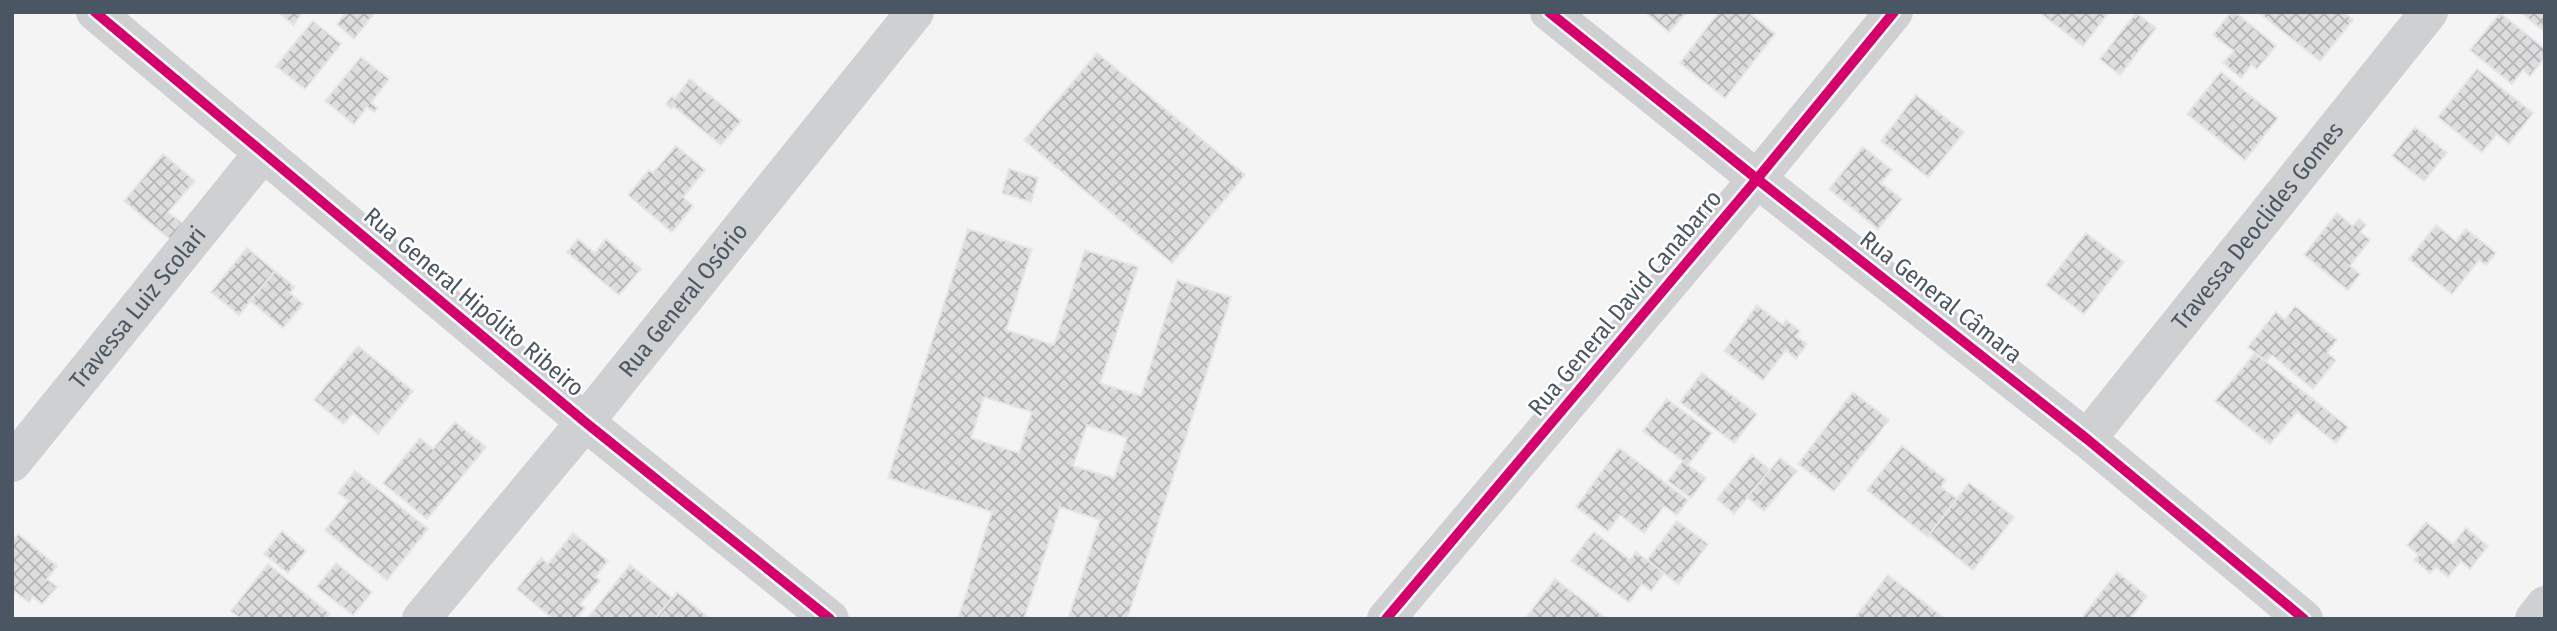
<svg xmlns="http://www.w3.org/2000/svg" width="2557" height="631" font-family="'Fira Sans Condensed',sans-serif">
<defs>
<pattern id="building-cross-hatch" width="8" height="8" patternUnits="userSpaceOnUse" patternTransform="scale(1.75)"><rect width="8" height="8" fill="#ddddde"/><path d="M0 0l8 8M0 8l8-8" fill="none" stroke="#b5b6b7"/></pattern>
</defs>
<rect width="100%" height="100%" fill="#f4f4f4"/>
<g fill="url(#building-cross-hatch)" stroke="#e5e6e7" stroke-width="2" fill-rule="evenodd">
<path d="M278,12H303L293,25Z"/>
<path d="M346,12H375L354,39L337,24Z"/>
<path d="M1645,12H1687L1669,32Z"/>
<path d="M1719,12H1748L1775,34L1725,98L1680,63Z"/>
<path d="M2039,12H2109L2083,46Z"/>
<path d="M2231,12H2235L2276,46L2257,69L2251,65L2241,78L2223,63L2234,51L2213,35Z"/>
<path d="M2258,12H2344L2353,20L2320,61Z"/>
<path d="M2520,12H2545V32Z"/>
<path d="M2136,13L2156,28L2120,75L2100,59Z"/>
<path d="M2500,13L2545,49V57L2530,76L2523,70L2512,84L2470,50Z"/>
<path d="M313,21L341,44L305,89L276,66Z"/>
<path d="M1097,53L1245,175L1172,263L1024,140Z"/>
<path d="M361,57L389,79L371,103L378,108L374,112L367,107L354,124L325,101Z"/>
<path d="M2477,69L2533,113L2509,144L2497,134L2482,152L2438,117Z"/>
<path d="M2221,72L2278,118L2245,160L2187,114Z"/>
<path d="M690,79L741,121L721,145L673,106L671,109L666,104L672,96L674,99Z"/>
<path d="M1916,95L1964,132L1928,177L1881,141Z"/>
<path d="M2415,127L2447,153L2424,181L2392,156Z"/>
<path d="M676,146L705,170L683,197L693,206L672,232L628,195L649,170L653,173Z"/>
<path d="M1863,147L1892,170L1881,183L1902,199L1878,229L1829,189Z"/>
<path d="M163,154L195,181L168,212L185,225L171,240L124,201Z"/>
<path d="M1009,169L1038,178L1031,202L1002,193Z"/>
<path d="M2337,213L2353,226L2359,219L2366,225L2360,232L2370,240L2350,266L2360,274L2348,290L2304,255Z"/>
<path d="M2436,225L2456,241L2466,229L2496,253L2486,265L2479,260L2452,294L2409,259Z"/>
<path d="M968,229L1032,249L1006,330L1054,345L1085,250L1138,267L1100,383L1141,396L1177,280L1231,297L1127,619H1068L1100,520L1060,507L1024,619H958L992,512L888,478ZM984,397L1032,412L1019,453L971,438ZM1087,425L1127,438L1114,478L1073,466Z"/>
<path d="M2086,233L2124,262L2084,314L2046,285Z"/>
<path d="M578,239L595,253L606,239L641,269L619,295L567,252Z"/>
<path d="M247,248L275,271L239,315L211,292Z"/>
<path d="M275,271L295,287L290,293L303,304L283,328L250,301Z"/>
<path d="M1757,305L1783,325L1786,320L1800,331L1796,336L1807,344L1796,359L1786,350L1763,380L1724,351Z"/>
<path d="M2295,306L2337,340L2327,353L2336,360L2313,389L2272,355L2266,361L2248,347L2276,312L2285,320Z"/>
<path d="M358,346L413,391L378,434L353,413L344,424L314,400Z"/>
<path d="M2255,353L2348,427L2336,443L2297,412L2270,444L2215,401Z"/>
<path d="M1702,373L1757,414L1734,443L1680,402Z"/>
<path d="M1853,392L1889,420L1834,491L1798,464Z"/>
<path d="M1667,399L1712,433L1688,465L1706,478L1691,498L1668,481L1683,461L1643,431Z"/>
<path d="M455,422L486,447L427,519L383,483L420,438L433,449Z"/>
<path d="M1902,446L1946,480L1941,487L1957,499L1928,537L1867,490Z"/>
<path d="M1619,448L1688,500L1677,515L1664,506L1644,533L1620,515L1608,531L1576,507Z"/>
<path d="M1752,455L1770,470L1734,514L1717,499Z"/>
<path d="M1780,458L1797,471L1764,511L1747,497Z"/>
<path d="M355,471L428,529L387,580L325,530L349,501L338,493Z"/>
<path d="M1969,483L2014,517L1973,570L1929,535Z"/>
<path d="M1677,521L1708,544L1678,584L1647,560Z"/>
<path d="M2426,522L2453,544L2466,528L2488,546L2470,569L2461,561L2448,577L2436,567L2430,573L2414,560L2419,555L2407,545Z"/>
<path d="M282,531L306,551L288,573L264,554Z"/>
<path d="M1594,532L1630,560L1636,552L1664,573L1651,591L1642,584L1629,602L1571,561Z"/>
<path d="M573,533L608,561L595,577L600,580L580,604L585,608L576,619H553L517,589L541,558L548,564Z"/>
<path d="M18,534L57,566L47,579L57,587L42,604L33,596L29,602L15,592L12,595V542Z"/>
<path d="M336,563L372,592L353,615L317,587Z"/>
<path d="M268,564L330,614L326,619H241L231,611Z"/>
<path d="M630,565L672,598L655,619H587Z"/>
<path d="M2117,572L2147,596L2130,619H2081Z"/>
<path d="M1888,575L1943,617L1941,619H1854Z"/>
<path d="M1555,579L1607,619H1525Z"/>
<path d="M677,592L710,619H655Z"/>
</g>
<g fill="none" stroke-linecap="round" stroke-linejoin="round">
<g stroke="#ced0d2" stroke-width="38">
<path d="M95,12L585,422L830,619"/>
<path d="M1549,12L1757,179L2087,439L2304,619"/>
<path id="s1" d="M2087,439L2429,12"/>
<path id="s2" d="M12,463L263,153"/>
<path id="s3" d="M421,619L585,422L915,12"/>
<path d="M1386,619L1757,179L1894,12"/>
<path d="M2534,619L2545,605"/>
</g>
<defs>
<g id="cycleway">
<path d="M95,12L585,422L830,619"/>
<path d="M1549,12L1757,179L2087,439L2304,619"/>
<path d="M1386,619L1757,179L1894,12"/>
</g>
</defs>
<use href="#cycleway" stroke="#fff" stroke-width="15"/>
<use href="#cycleway" stroke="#d6006c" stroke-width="10"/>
</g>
<g text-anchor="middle" stroke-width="5" stroke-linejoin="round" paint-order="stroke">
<g font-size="24" fill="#4a5661" stroke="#fff">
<text dy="8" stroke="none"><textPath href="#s1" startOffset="273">Travessa Deoclides Gomes</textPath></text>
<text transform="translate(1941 297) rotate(38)" y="8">Rua General Câmara</text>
<text dy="8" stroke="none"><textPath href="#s3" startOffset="413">Rua General Osório</textPath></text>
<text transform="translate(474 302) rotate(40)" y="8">Rua General Hipólito Ribeiro</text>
<text transform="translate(1625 303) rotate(-50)" y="8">Rua General David Canabarro</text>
<text dy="8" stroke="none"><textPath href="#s2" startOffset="200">Travessa Luiz Scolari</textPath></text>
</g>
</g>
<rect width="2557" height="631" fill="none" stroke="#4a5661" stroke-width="28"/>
</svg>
